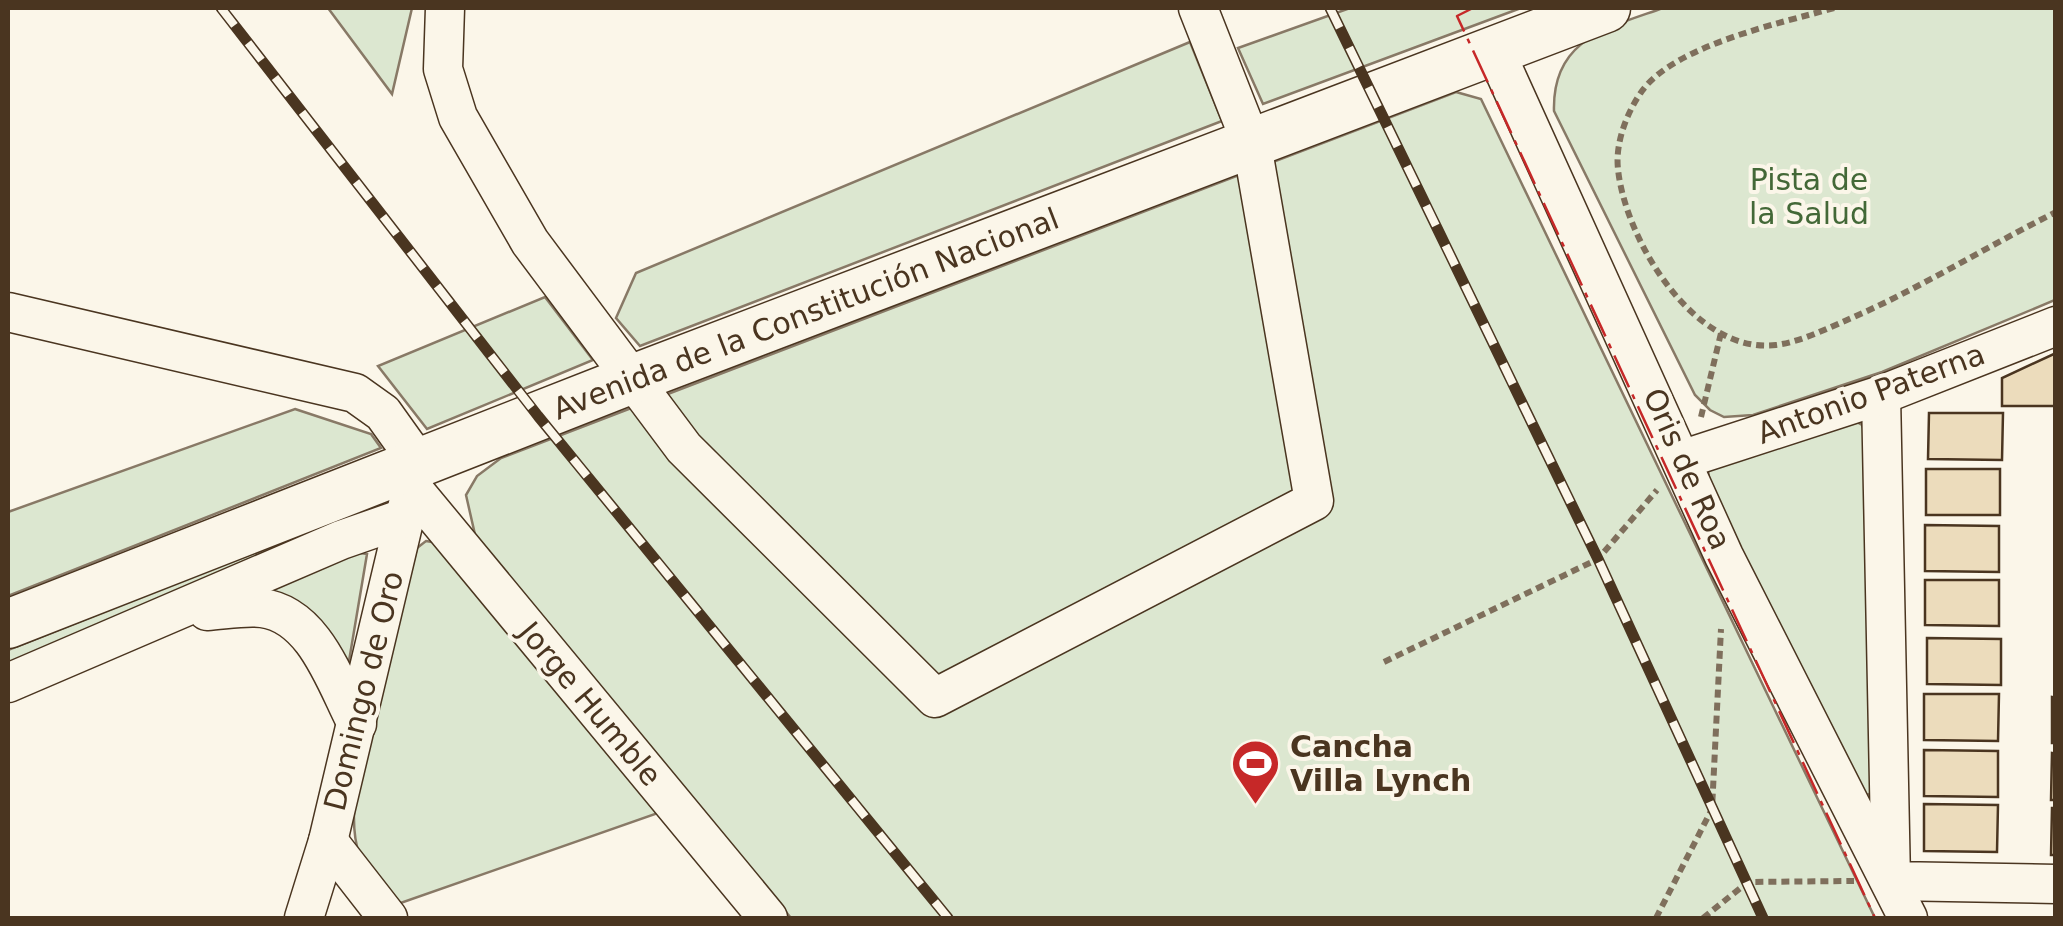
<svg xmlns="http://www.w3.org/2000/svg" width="2063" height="926" font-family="'DejaVu Sans',sans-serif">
<rect width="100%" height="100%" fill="#fbf6e9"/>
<g fill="#dce7d0" stroke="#887966" stroke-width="2.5">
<path d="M328,8H412L392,94Z"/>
<path d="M1350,8H1521L1263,104L1238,48Z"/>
<path d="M1663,8H2055V300L1882,372L1753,415L1724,417L1710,410L1695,395L1554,111C1552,39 1607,28 1663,8Z"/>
<path d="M1190,42L1222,121L640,346L616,318L636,273Z"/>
<path d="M1456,92L1481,99L1875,918H791L476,539L466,495L477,476L501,458Z"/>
<path d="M545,297L593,360L427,429L378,366Z"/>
<path d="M295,409L371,434L381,448L8,596V512Z"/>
<path d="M1855,421L1862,425L1870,446L1873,792L1865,796L1857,793L1710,484L1708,471L1716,458Z"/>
<path d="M339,518L353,520L8,670V650Z"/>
<path d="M426,541L438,543L661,812L392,906C360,865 350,849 355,796L417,548Z"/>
<path d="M346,551L367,554L348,667L236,602Z"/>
</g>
<g fill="#ecdcbc" stroke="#4a3520" stroke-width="2.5">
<path d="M2056,353V406H2002V378Z"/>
<path d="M1929,413H2003L2002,460L1928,459Z"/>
<rect x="1926" y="469" width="74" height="46"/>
<path d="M1925,525L1999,526V572L1925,571Z"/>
<path d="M1925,580H1999V626L1925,625Z"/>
<path d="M1927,638L2001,639V685L1927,684Z"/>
<path d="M1924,694H1999L1998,741L1924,740Z"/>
<path d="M2052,697L2056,698V743H2052Z"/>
<path d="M1924,750L1998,751V797L1924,796Z"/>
<path d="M2052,753L2056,754V800H2051Z"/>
<path d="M1924,804L1998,805L1997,852L1924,851Z"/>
<path d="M2052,808H2056V855H2051Z"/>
</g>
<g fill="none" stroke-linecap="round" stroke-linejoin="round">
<defs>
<g id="minor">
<path d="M445,8L443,69L458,117L530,242L684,448L935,698L1314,501L1252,145L1198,8"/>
<path d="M1495,51L1724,556L1908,918"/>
<path d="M8,312L355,393L383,413L418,462L328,841L304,918"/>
<path d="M1881,395L1891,881L2056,884"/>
<path d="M1684,459L1881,395L2056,326"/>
<path d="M413,489L768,918"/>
<path d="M207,611C224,610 244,606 262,608C315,615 335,682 357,724"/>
<path d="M8,683L341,540L407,517"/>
<path d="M328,841L388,918"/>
</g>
<path id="major" d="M8,624L630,380L1606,8"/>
</defs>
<use href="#minor" stroke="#4a3520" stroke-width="41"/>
<use href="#major" stroke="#4a3520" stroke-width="51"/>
<g stroke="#7f6f5c" stroke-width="6" stroke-dasharray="8 5" stroke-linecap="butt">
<path d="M1834,8C1781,23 1675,45 1642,91C1627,112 1615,143 1618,169C1625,239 1694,355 1776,345C1800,342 1826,329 1847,320C1919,289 1986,247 2056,212"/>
<path d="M1701,417L1721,333"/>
<path d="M1384,662L1598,559L1657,490"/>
<path d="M1656,918L1712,809L1721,629"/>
<path d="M1703,918L1748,882L1854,881"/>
</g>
<use href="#minor" stroke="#fbf6e9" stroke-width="38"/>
<use href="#major" stroke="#fbf6e9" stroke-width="48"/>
<defs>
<g id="rail">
<path d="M221,8L538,416L948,918"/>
<path d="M1330,8L1598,559L1763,918"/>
</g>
</defs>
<use href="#rail" stroke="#4a3520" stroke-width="11"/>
<use href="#rail" stroke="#fbf6e9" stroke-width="8" stroke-dasharray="22" stroke-linecap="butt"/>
<path stroke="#c62828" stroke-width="2.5" stroke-dasharray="35 8 5 8" stroke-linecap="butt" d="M1473,8L1457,16L1875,918"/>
</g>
<defs>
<symbol id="stadium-pin" viewBox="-11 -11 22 30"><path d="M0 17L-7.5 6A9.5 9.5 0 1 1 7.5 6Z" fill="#c62828" stroke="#fbf6e9"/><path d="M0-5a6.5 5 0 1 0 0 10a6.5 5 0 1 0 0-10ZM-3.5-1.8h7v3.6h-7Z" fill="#fff"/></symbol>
</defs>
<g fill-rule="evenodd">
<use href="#stadium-pin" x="1228" y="736" width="55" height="75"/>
</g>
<g text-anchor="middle" stroke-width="8" stroke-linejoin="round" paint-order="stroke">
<g font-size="30" fill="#436837" stroke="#fbf6e9">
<text x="1809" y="190">Pista de<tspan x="1809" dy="34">la Salud</tspan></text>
</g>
<g font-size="30" fill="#4a3520" stroke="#fbf6e9">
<text transform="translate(806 314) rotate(-21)" y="10">Avenida de la Constitución Nacional</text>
<text transform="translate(1871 394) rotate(-20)" y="10">Antonio Paterna</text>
<text transform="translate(1687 469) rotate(66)" y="10">Oris de Roa</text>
<text transform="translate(364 691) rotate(-76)" y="10">Domingo de Oro</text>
<text transform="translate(590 704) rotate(50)" y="10">Jorge Humble</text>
</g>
<g font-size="30" font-weight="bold" fill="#4a3520" stroke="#fbf6e9" text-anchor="start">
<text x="1290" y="757">Cancha<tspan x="1290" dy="34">Villa Lynch</tspan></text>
</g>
</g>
<rect width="2063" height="926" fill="none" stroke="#4a3520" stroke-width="20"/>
</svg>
